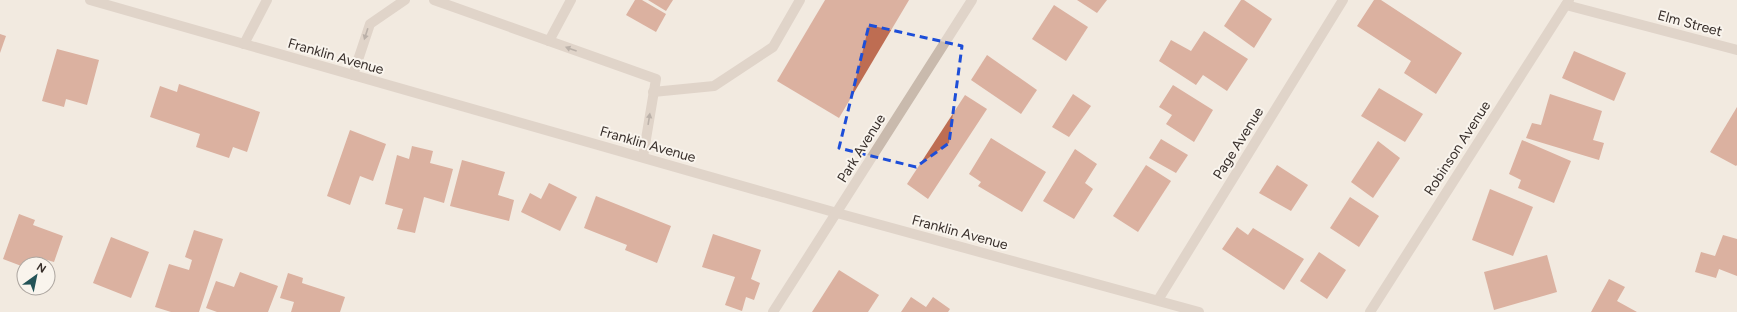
<svg xmlns="http://www.w3.org/2000/svg" width="1737" height="312" font-family="Figtree,sans-serif">
<rect width="100%" height="100%" fill="#f2eae0"/>
<g fill="#be6d52">
<path d="M635,0H642L666,14L656,32L626,15Z"/>
<path d="M648,0H673L666,11Z"/>
<path d="M825,0H909L839,118L777,81Z"/>
<path d="M1077,0H1107L1097,13Z"/>
<path d="M1241,0H1244L1272,19L1254,48L1224,26Z"/>
<path d="M1374,0H1381L1462,53L1436,94L1404,73L1411,61L1357,26Z"/>
<path d="M1054,5L1088,27L1066,61L1032,39Z"/>
<path d="M1204,31L1248,59L1227,91L1203,75L1196,85L1159,61L1171,40L1191,51Z"/>
<path d="M0,34L6,36L0,53Z"/>
<path d="M57,49L99,60L87,105L66,99L64,107L42,101Z"/>
<path d="M1574,51L1626,73L1614,101L1562,78Z"/>
<path d="M987,55L1037,90L1021,114L971,80Z"/>
<path d="M179,84L260,112L247,152L233,147L229,158L196,147L200,134L150,117L160,86L177,92Z"/>
<path d="M1173,85L1213,110L1194,142L1166,124L1172,115L1159,107Z"/>
<path d="M1379,88L1423,114L1405,142L1361,116Z"/>
<path d="M1073,94L1091,106L1069,137L1052,127Z"/>
<path d="M1550,94L1602,111L1593,140L1604,143L1599,160L1526,138L1532,123L1541,125Z"/>
<path d="M965,95L987,109L928,199L907,184Z"/>
<path d="M1737,107V165L1736,166L1710,152Z"/>
<path d="M350,130L386,144L373,181L360,176L350,205L327,196Z"/>
<path d="M991,138L1046,172L1022,212L978,186L981,182L969,174Z"/>
<path d="M1161,139L1188,155L1176,173L1149,158Z"/>
<path d="M1522,140L1571,161L1554,203L1518,188L1521,180L1509,174Z"/>
<path d="M1378,141L1400,158L1373,198L1351,182Z"/>
<path d="M412,146L433,151L430,163L453,169L444,203L424,197L415,233L397,229L403,209L385,204L397,155L409,159Z"/>
<path d="M1075,149L1097,164L1085,183L1093,189L1074,219L1043,201Z"/>
<path d="M462,160L505,172L498,195L514,200L509,221L450,206Z"/>
<path d="M1146,165L1171,181L1138,232L1113,216Z"/>
<path d="M1277,165L1308,185L1291,211L1259,193Z"/>
<path d="M549,183L577,197L560,231L521,212L530,193L541,199Z"/>
<path d="M1490,189L1533,207L1513,256L1472,240Z"/>
<path d="M596,196L671,226L657,263L625,250L627,245L584,228Z"/>
<path d="M1350,197L1379,216L1359,247L1330,228Z"/>
<path d="M19,214L35,220L33,225L63,236L54,262L40,258L38,264H24V267L3,259Z"/>
<path d="M1237,227L1248,235L1253,228L1304,259L1284,290L1222,249Z"/>
<path d="M194,230L223,239L199,312H171L155,307L169,264L189,270L192,260L185,257Z"/>
<path d="M713,234L761,250L751,279L760,283L754,300L746,297L742,311L725,305L735,277L702,267Z"/>
<path d="M1723,235L1737,239V276L1719,269L1716,278L1695,272L1701,252L1715,256Z"/>
<path d="M111,237L149,252L131,298L93,283Z"/>
<path d="M1319,252L1346,270L1327,299L1300,281Z"/>
<path d="M1547,255L1557,292L1494,310L1484,272Z"/>
<path d="M839,270L879,295L868,312H812Z"/>
<path d="M240,272L278,286L268,312H217L206,308L216,281L234,287Z"/>
<path d="M288,273L303,278L302,283L345,297L340,312H291L294,302L280,298Z"/>
<path d="M1609,279L1625,287L1617,301L1637,312H1591Z"/>
<path d="M911,297L926,307L933,297L950,309L948,312H901Z"/>
</g>
<g fill="none" stroke-linecap="round" stroke-linejoin="round">
<g stroke="#c9baad" stroke-width="10">
<path d="M90,0L837,213L1199,312"/>
<path d="M434,0L656,79L643,157"/>
<path d="M1566,5L1737,50"/>
<path d="M549,41L571,0"/>
<path d="M244,44L267,0"/>
<path d="M353,75L370,24L405,0"/>
<path d="M653,92L714,86L773,47L800,0"/>
<path d="M1158,300L1343,0"/>
<path d="M773,312L972,0"/>
<path d="M1370,312L1569,0"/>
</g>
</g>
<defs><path id="oneway-solid" d="M-6-.8H1V-3.2L6.5 0L1 3.2V.8H-6Z"/></defs>
<g fill="#796e66">
<use href="#oneway-solid" transform="translate(366 34) rotate(108)"/>
<use href="#oneway-solid" transform="translate(571 49) rotate(-160)"/>
<use href="#oneway-solid" transform="translate(649 119) rotate(-81)"/>
</g>
<path d="M0 0H1737V312H0ZM869,25L962,46L949,143L916,167L839,148Z" fill="#f2eae0" fill-opacity=".55" fill-rule="evenodd"/>
<path fill="none" stroke="#1d4ed8" stroke-width="3" stroke-dasharray="8 5" stroke-linejoin="round" d="M869,25L962,46L949,143L916,167L839,148Z"/>
<g text-anchor="middle" stroke-width="4" stroke-linejoin="round" paint-order="stroke">
<g font-size="14" fill="#382f2b" stroke="#f9f4ed">
<text transform="translate(1690 23) rotate(15)" y="5">Elm Street</text>
<text transform="translate(336 56) rotate(16)" y="5">Franklin Avenue</text>
<text transform="translate(1238 143) rotate(-58)" y="5">Page Avenue</text>
<text transform="translate(648 144) rotate(16)" y="5">Franklin Avenue</text>
<text transform="translate(861 148) rotate(-58)" y="5">Park Avenue</text>
<text transform="translate(1457 148) rotate(-57)" y="5">Robinson Avenue</text>
<text transform="translate(960 232) rotate(15)" y="5">Franklin Avenue</text>
</g>
</g>
<g transform="translate(36 276) rotate(33)"><circle r="19" fill="#f9f4ed" stroke="#aca59f"/>
<path d="M0-3L7 15L0 10L-7 15Z" fill="#235357"/>
<text y="-6" font-size="11" font-weight="bold" text-anchor="middle" fill="#382f2b">N</text>
</g>
</svg>
